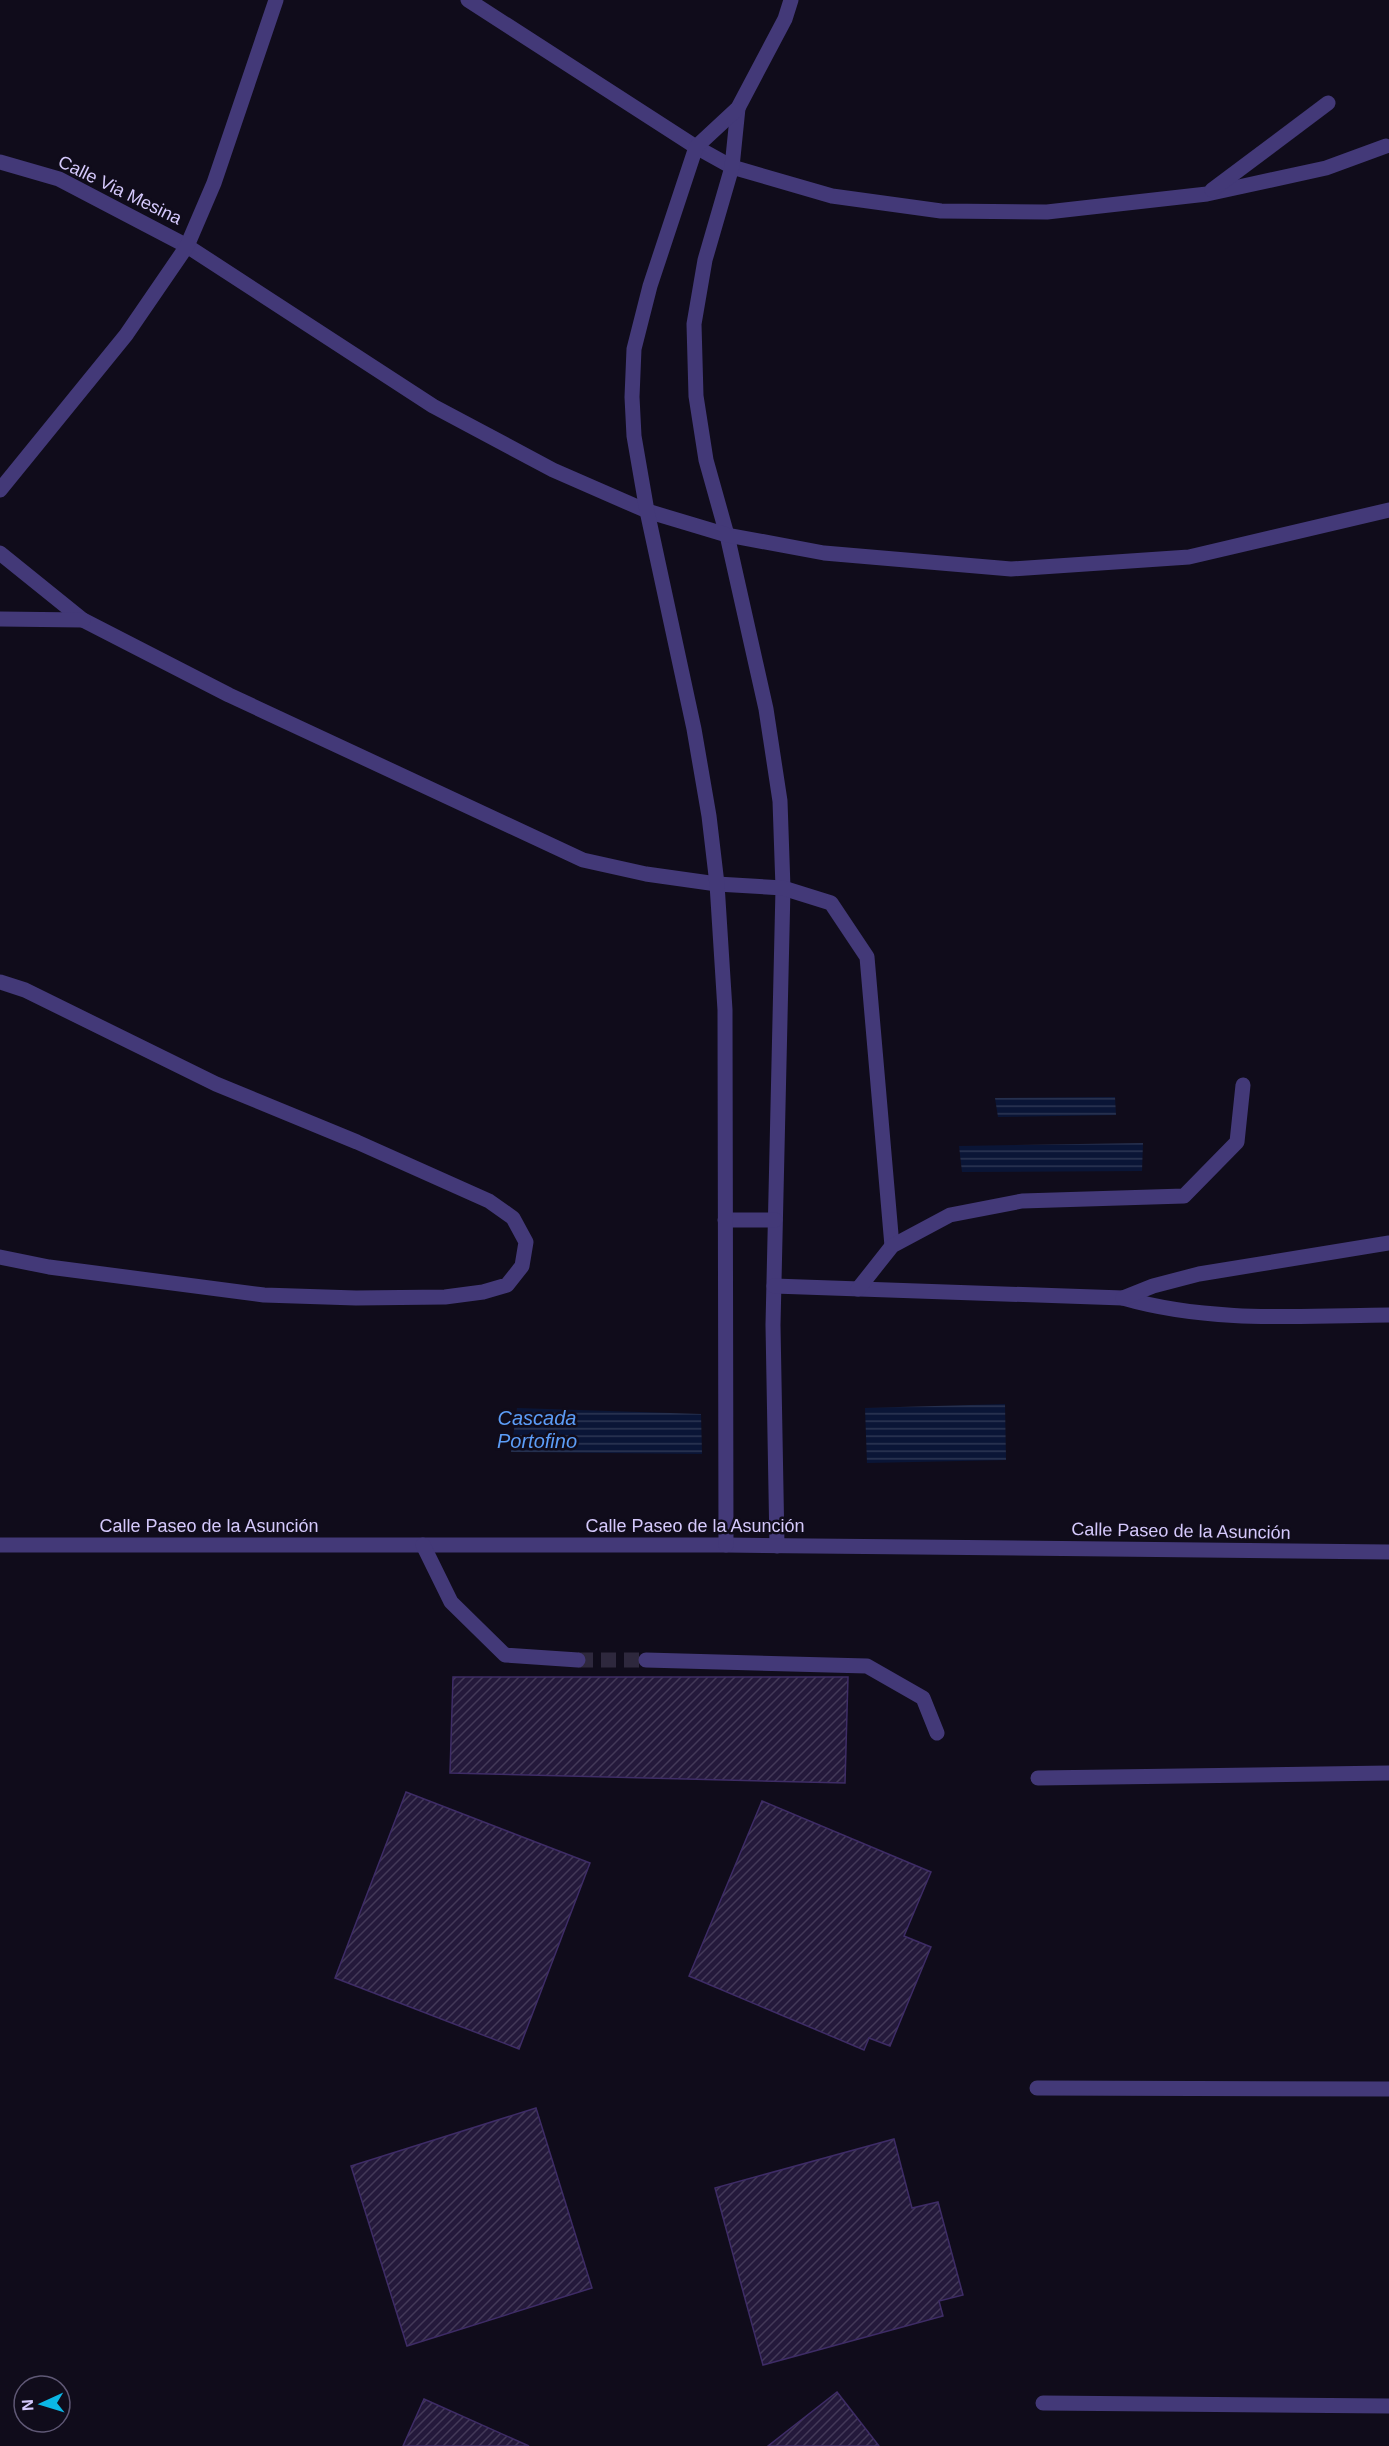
<svg xmlns="http://www.w3.org/2000/svg" width="1389" height="2446" font-family="Helvetica,sans-serif">
<defs>
<pattern id="water-rules" width="6" height="5" patternUnits="userSpaceOnUse" patternTransform="scale(1.5)"><rect width="6" height="5" fill="#0a1536"/><path d="M0 2.5h6" fill="none" stroke="#2d3654"/></pattern>
<pattern id="building-hatch" width="6" height="6" patternUnits="userSpaceOnUse" patternTransform="scale(1.5)"><rect width="6" height="6" fill="#24193b"/><path d="M-1 1l2-2M0 6l6-6M5 7l2-2" fill="none" stroke="#433958"/></pattern>
</defs>
<rect width="100%" height="100%" fill="#100c1b"/>
<g fill="url(#water-rules)">
<path d="M1115,1097L1116,1115L998,1117L995,1098Z"/>
<path d="M1143,1143L1142,1171L962,1172L959,1146Z"/>
<path d="M1005,1404L1006,1460L867,1463L865,1408Z"/>
<path d="M517,1408L701,1414L702,1454L511,1452Z"/>
</g>
<g fill="url(#building-hatch)" stroke="#3e2c66" stroke-width="1.5">
<path d="M453,1677H848L845,1783L450,1773Z"/>
<path d="M406,1792L590,1863L519,2049L335,1978Z"/>
<path d="M762,1801L931,1872L904,1936L931,1947L890,2046L869,2038L864,2050L689,1976Z"/>
<path d="M536,2108L592,2288L407,2346L351,2166Z"/>
<path d="M894,2139L912,2208L938,2202L963,2295L939,2301L943,2316L763,2365L715,2188Z"/>
<path d="M837,2392L879,2446H768Z"/>
<path d="M424,2399L529,2446H403Z"/>
</g>
<g fill="none" stroke-linecap="round" stroke-linejoin="round">
<path stroke="#2e283d" stroke-width="15" stroke-dasharray="15 8" stroke-linecap="butt" d="M578,1660H646"/>
<g stroke="#433978" stroke-width="15">
<path d="M468,0L696,147L732,167L832,196L941,211L1047,212L1207,194L1326,168L1386,146"/>
<path d="M738,108L732,167L705,260L694,324L696,396L706,460L727,535L766,709L780,801L783,888L773,1325L777,1546"/>
<path d="M0,162L59,179L187,246L433,406L553,470L647,511L727,535L824,553L1011,569L1189,557L1389,510"/>
<path d="M1212,190L1328,103"/>
<path d="M0,490L126,335L187,246L214,183L276,0"/>
<path d="M0,553L83,620L229,695L583,860L646,874L717,884L783,888L831,903L867,957L892,1246"/>
<path d="M0,619L83,620"/>
<path d="M0,982L25,990L216,1084L357,1142L489,1201L513,1218L526,1242L522,1266L507,1285L483,1292L445,1297L356,1298L264,1295L49,1267L0,1257"/>
<path d="M725,1220H775"/>
<path d="M774,1286L1123,1298C1209,1323 1300,1316 1389,1315"/>
<path d="M858,1289L892,1246L950,1215L1022,1201L1184,1196L1237,1142L1243,1085"/>
<path d="M1123,1298L1153,1286L1199,1274L1389,1243"/>
<path d="M0,1545H726L1389,1552"/>
<path d="M423,1545L451,1602L505,1655L578,1660"/>
<path d="M726,1545L725,1010L717,884L709,816L694,729L647,511L634,436L632,397L634,349L650,286L696,147L738,108L785,19L791,0"/>
<path d="M646,1660L867,1666L923,1698L937,1733"/>
<path d="M1038,1778L1389,1773"/>
<path d="M1037,2088L1389,2089"/>
<path d="M1043,2403L1389,2406"/>
</g>
</g>
<g text-anchor="middle" stroke-width="5" stroke-linejoin="round" paint-order="stroke">
<g font-size="18" fill="#d5c9fc" stroke="#100c1b">
<text transform="translate(120 190) rotate(26)" y="6">Calle Via Mesina</text>
<text x="209" y="1532">Calle Paseo de la Asunción</text>
<text x="695" y="1532">Calle Paseo de la Asunción</text>
<text transform="translate(1181 1531) rotate(1)" y="6">Calle Paseo de la Asunción</text>
</g>
<g font-size="20" font-style="italic" fill="#5c9df7" stroke="#100c1b">
<text x="537" y="1425">Cascada<tspan x="537" dy="23">Portofino</tspan></text>
</g>
</g>
<g transform="translate(42 2404) rotate(266)"><circle r="28" fill="#100c1b" stroke="#5f5875" stroke-width="1.5"/>
<path d="M0-4.5L10 22L0 15L-10 22Z" fill="#0bb7e6"/>
<text y="-9" font-size="16" font-weight="bold" text-anchor="middle" fill="#d5c9fc">N</text>
</g>
</svg>
